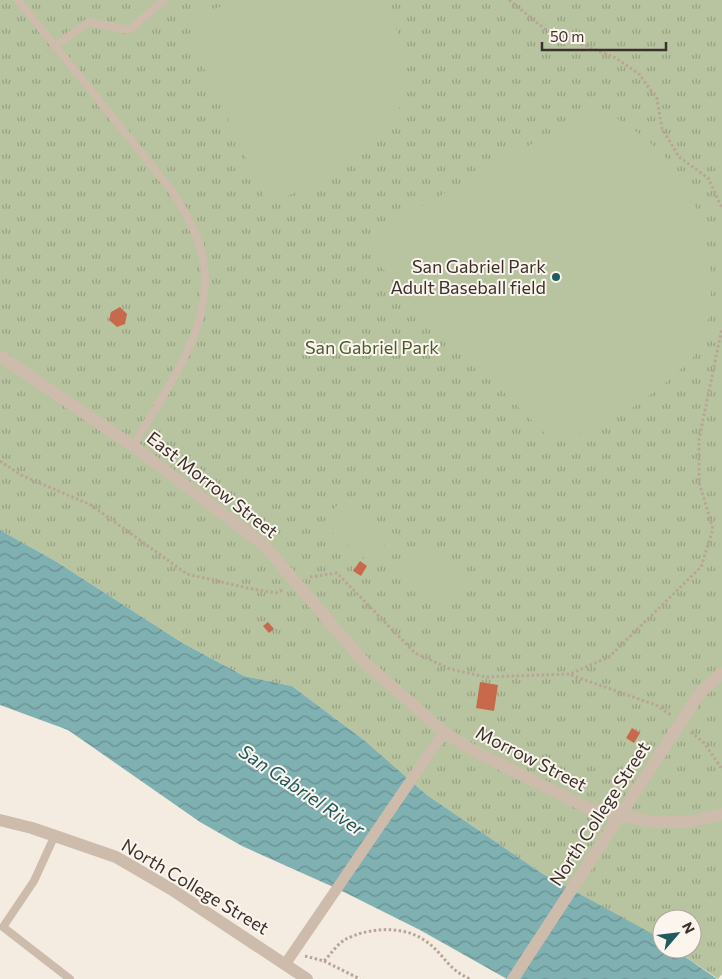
<svg xmlns="http://www.w3.org/2000/svg" width="722" height="979" font-family="Commissioner,sans-serif">
<defs>
<pattern id="grass-tufts" width="24" height="20" patternUnits="userSpaceOnUse" patternTransform="scale(1.25)"><rect width="24" height="20" fill="#b8c4a0"/><path d="M3 7l-1-3M5 7V3M7 7l1-3M15 17l-1-3M17 17v-4M19 17l1-3" fill="none" stroke="#97a083"/></pattern>
<pattern id="water-waves" width="16" height="10" patternUnits="userSpaceOnUse" patternTransform="scale(1.25)"><rect width="16" height="10" fill="#7fb0b2"/><path d="M0 5q4-4 8 0t8 0" fill="none" stroke="#699091"/></pattern>
</defs>
<rect width="100%" height="100%" fill="#f4ebe1"/>
<path fill="url(#grass-tufts)" d="M0,0H722V974L718,979L674,949H692V919H662V941L543,874L427,795L364,740L292,686L244,676L181,642L57,562L0,530Z"/>
<g fill="#b8c4a0">
<path d="M245,0H388L407,66L401,105L381,138L338,173L268,205L192,42L193,19L209,10Z"/>
<path d="M599,106C622,122 646,136 665,157C710,209 722,284 701,348C686,368 636,408 614,419C594,428 574,435 554,443L375,261L374,233Z"/>
<path d="M345,495L394,534L370,563L322,524Z"/>
<path d="M423,541L469,580L445,610L399,570Z"/>
</g>
<path fill="url(#water-waves)" d="M0,530L57,562L181,642L244,676L292,686L364,740L427,795L543,874L649,932L662,941V949H674L717,979H507L420,930L340,890L242,846L200,822L68,730L0,705Z"/>
<g fill="#c8694b">
<path d="M120,307L127,314L125,324L117,327L109,320L111,312Z"/>
<path d="M360,561L367,566L361,576L353,571Z"/>
<path d="M268,622L274,629L269,633L263,626Z"/>
<path d="M480,682L498,685L494,711L476,708Z"/>
<path d="M632,728L640,733L634,743L626,738Z"/>
</g>
<g fill="none" stroke-linecap="round" stroke-linejoin="round">
<g stroke="#b9a596" stroke-width="3" stroke-dasharray="2.5 2.5" stroke-linecap="butt">
<path d="M509,0L546,30L616,58L639,74L657,99L662,128L679,157L708,178L722,208"/>
<path d="M0,461L21,475L91,505L187,574L247,588L276,593L284,589"/>
<path d="M310,577L337,573L415,653L450,669L486,677L570,674L609,657L701,567L713,529L699,482V439L722,328"/>
<path d="M571,675L656,705L671,715"/>
<path d="M691,732L704,743L722,769"/>
<path d="M305,956L324,961C331,954 338,943 346,939C370,927 405,925 427,942C444,954 447,969 470,979"/>
<path d="M324,961L360,979"/>
</g>
<g stroke="#cdbbac" stroke-width="8">
<path d="M18,0L173,192C182,208 193,225 199,243C224,316 167,386 133,446"/>
<path d="M55,46L89,22L129,30L164,0"/>
<path d="M55,835L34,881L3,927L70,979"/>
</g>
<path stroke="#cdbbac" stroke-width="11" d="M286,963L444,732"/>
<g stroke="#cdbbac" stroke-width="12">
<path d="M0,356L133,446L264,545L364,662L444,732L472,750L590,809L654,822H687L722,814"/>
<path d="M700,693L722,673"/>
<path d="M0,820L32,828L116,857L171,889L307,979"/>
</g>
<path stroke="#cdbbac" stroke-width="12" d="M513,979L700,693"/>
</g>
<circle fill="#1f5a5e" stroke="#fbf5ee" stroke-width="2" cx="556" cy="277" r="5"/>
<g text-anchor="middle" stroke-width="4" stroke-linejoin="round" paint-order="stroke">
<g font-size="18" fill="#3b302b" stroke="#fbf5ee" text-anchor="end">
<text x="546" y="273">San Gabriel Park<tspan x="546" dy="21">Adult Baseball field</tspan></text>
</g>
<g font-size="18" fill="#4a5a2e" stroke="#fbf5ee">
<text x="372" y="354">San Gabriel Park</text>
</g>
<g font-size="18" fill="#3b302b" stroke="#fbf5ee">
<text transform="translate(212 485) rotate(38)" y="6">East Morrow Street</text>
<text transform="translate(531 759) rotate(27)" y="6">Morrow Street</text>
<text transform="translate(600 814) rotate(-57)" y="6">North College Street</text>
<text transform="translate(195 887) rotate(31)" y="6">North College Street</text>
</g>
<g font-size="19" font-style="italic" fill="#1f5a5e" stroke="#fbf5ee">
<text transform="translate(302 790) rotate(34)" y="7">San Gabriel River</text>
</g>
</g>
<g transform="translate(677 934) rotate(62)"><circle r="24" fill="#fbf5ee" stroke="#aea6a0"/>
<path d="M0-4L9 19L0 12L-9 19Z" fill="#1f5a5e"/>
<text y="-8" font-size="14" font-weight="bold" text-anchor="middle" fill="#3b302b">N</text>
</g>
<path d="M542 42v8h124v-8" fill="none" stroke="#3b302b" stroke-width="2.5"/>
<text x="550" y="42" font-size="15" fill="#3b302b" stroke="#fbf5ee" stroke-width="4" paint-order="stroke">50 m</text>
</svg>
